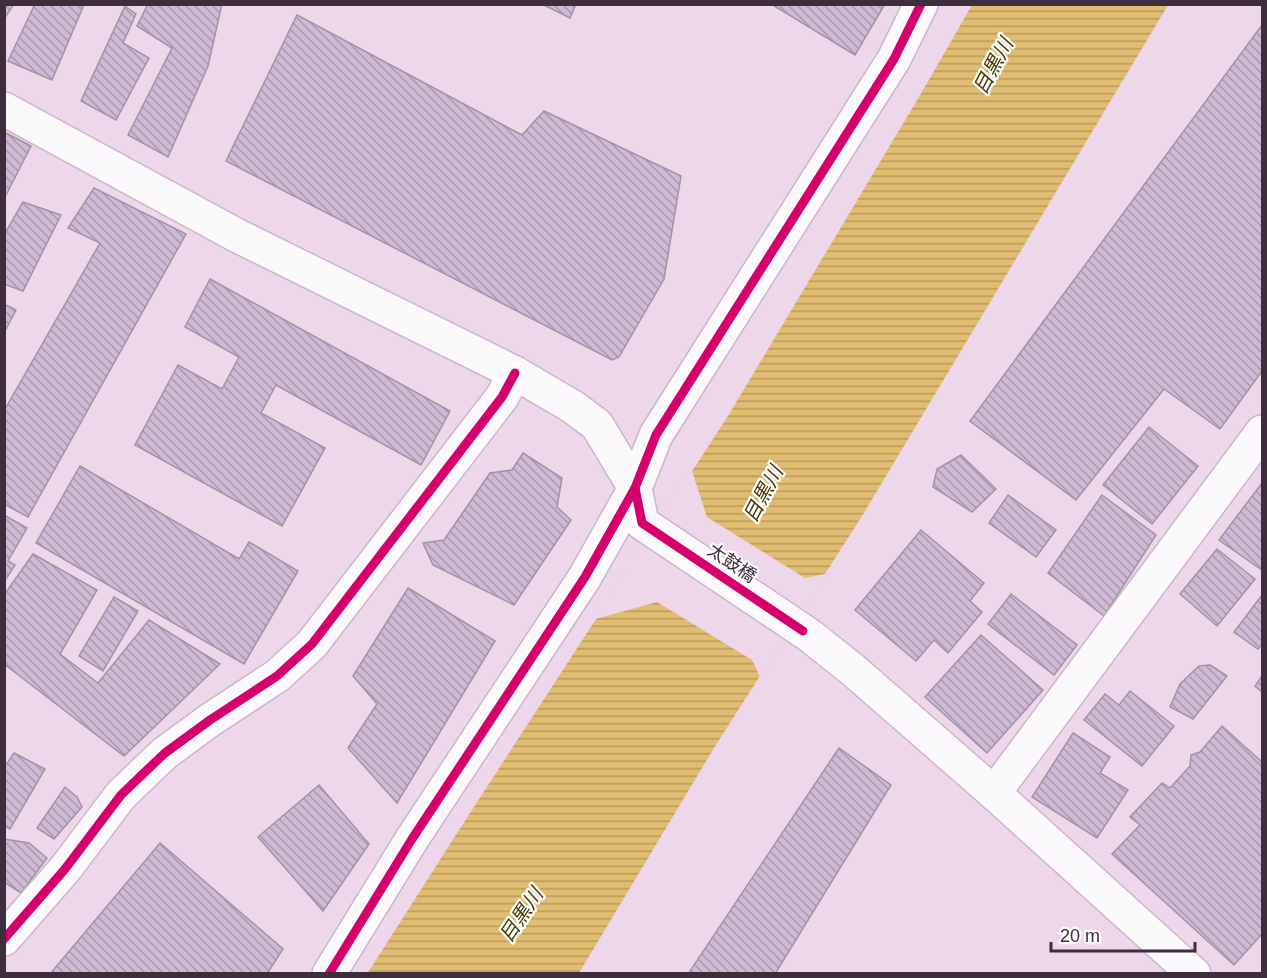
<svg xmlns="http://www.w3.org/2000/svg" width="1267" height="978" font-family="Helvetica,'Noto Sans JP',sans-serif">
<defs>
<pattern id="water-rules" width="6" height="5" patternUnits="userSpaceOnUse" patternTransform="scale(1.5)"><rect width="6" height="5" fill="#e0bd70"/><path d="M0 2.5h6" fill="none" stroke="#b79a5d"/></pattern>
<pattern id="building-back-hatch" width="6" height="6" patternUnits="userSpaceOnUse" patternTransform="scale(1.5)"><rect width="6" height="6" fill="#cfbad5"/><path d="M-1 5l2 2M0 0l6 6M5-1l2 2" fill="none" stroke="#a998ae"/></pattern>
</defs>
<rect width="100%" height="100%" fill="#eed6eb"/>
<path fill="url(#water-rules)" d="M972,5H1168L862,516L714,748L579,973L367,974L470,813L728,416L919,97Z"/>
<path fill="#eed6eb" d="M691,468L707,517L805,578L829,573L761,679L752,660L657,602L592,620Z"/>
<g fill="url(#building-back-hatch)" stroke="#a293a4" stroke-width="1.5">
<path d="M4,4H14L4,19Z"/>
<path d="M35,4H78L83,7L52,80L8,61Z"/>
<path d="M148,4H222L208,66L168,157L128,135L172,48L137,26Z"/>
<path d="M542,4H576L570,18Z"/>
<path d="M771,4H885L855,55Z"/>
<path d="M125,6L136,14L123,43L149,58L116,120L81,101Z"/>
<path d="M297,15L522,135L544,111L681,176L664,279L619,357L612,360L226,161Z"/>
<path d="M1262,25V371L1220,429L1164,389L1076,500L970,421Z"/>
<path d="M4,132L31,146L4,199Z"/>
<path d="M94,188L186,234L28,517L4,504V411L100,243L68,228Z"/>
<path d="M23,202L61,215L23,291L4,284V235Z"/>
<path d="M210,279L450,411L421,465L276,385L261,413L325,448L282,526L135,445L178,365L222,389L239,357L185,327Z"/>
<path d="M4,304L16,310L4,333Z"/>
<path d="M1149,427L1198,466L1152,524L1103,485Z"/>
<path d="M523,453L562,478L557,507L571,520L514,605L433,565L423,543L444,540L490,473L512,470Z"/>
<path d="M961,455L996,489L972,512L933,487L937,469Z"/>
<path d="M80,466L239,559L249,542L298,571L244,664L36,543Z"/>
<path d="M1262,483V570L1219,540Z"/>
<path d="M1008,495L1056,530L1036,557L989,523Z"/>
<path d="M1102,495L1156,535L1104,616L1048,573Z"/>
<path d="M4,515L27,528L8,561L15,565L4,582Z"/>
<path d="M921,530L984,583L970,601L982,612L948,653L934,640L916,661L855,610Z"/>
<path d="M1217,549L1255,579L1217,626L1180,594Z"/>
<path d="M33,554L97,590L60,654L98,683L149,620L220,664L124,756L4,664V595Z"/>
<path d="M408,588L495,641L397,803L348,748L377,704L353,676Z"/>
<path d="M1011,594L1077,645L1054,675L988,624Z"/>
<path d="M1262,595V644L1258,649L1234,632Z"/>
<path d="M114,597L138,611L103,671L79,656Z"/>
<path d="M981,635L1043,690L987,753L925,697Z"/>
<path d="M1210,665L1227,676L1193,719L1170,707L1180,684L1199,666Z"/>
<path d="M1262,676V692L1255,686Z"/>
<path d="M1130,691L1174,726L1142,766L1084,720L1105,694L1119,705Z"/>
<path d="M1222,726L1262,762V934L1234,965L1112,854L1140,825L1130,817L1162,783L1170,788L1190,766L1191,755L1200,752Z"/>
<path d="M1073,733L1110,757L1100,773L1128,790L1097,838L1032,797Z"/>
<path d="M839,748L891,785L775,974H688Z"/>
<path d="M14,753L45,769L10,829L4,826V768Z"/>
<path d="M319,785L369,844L323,911L258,837Z"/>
<path d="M65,787L77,797L82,807L54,839L37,828Z"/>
<path d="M4,839L29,843L47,858L21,893L4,882Z"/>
<path d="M160,843L283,949L267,974H50Z"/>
</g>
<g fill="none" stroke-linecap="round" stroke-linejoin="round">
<defs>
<g id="minor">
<path d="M4,109L236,235L515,373L573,407L597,425L635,488L642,523L809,635L853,670L994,793L1194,974"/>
<path d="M994,793L1262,432"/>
<path d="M4,939L65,869L121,795L147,770L165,753L210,720L277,676L312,644L502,397L515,373"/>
<path d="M329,974L412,839L585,577L635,488L656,435L894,59L921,4"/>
</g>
</defs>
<use href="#minor" stroke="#cab7c7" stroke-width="36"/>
<use href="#minor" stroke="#fcf9fc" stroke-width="33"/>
<defs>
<g id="cycleway">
<path d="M635,488L642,523L803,631"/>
<path d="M4,939L65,869L121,795L147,770L165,753L210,720L277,676L312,644L502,397L515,373"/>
<path d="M329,974L412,839L585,577L635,488L656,435L894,59L921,4"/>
</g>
</defs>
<use href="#cycleway" stroke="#fdfdfd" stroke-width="13"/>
<use href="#cycleway" stroke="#d6006c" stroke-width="9"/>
</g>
<g text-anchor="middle" stroke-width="4.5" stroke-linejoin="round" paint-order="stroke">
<g font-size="18" fill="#3e2d3c" stroke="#fdfdfd">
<text transform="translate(732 563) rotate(34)" y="6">太鼓橋</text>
</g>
<g font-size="20" font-style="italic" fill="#483805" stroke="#fdfdfd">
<text transform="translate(993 66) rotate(-62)" y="7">目黒川</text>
<text transform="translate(763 494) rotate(-62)" y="7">目黒川</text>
<text transform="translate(521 915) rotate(-56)" y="7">目黒川</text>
</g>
</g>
<rect width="1267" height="978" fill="none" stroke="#3e2d3c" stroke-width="12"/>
<path d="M1051 942v9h144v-9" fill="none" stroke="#3e2d3c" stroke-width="3"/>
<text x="1060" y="942" font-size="18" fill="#3e2d3c" stroke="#fdfdfd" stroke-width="4.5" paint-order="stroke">20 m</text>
</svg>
